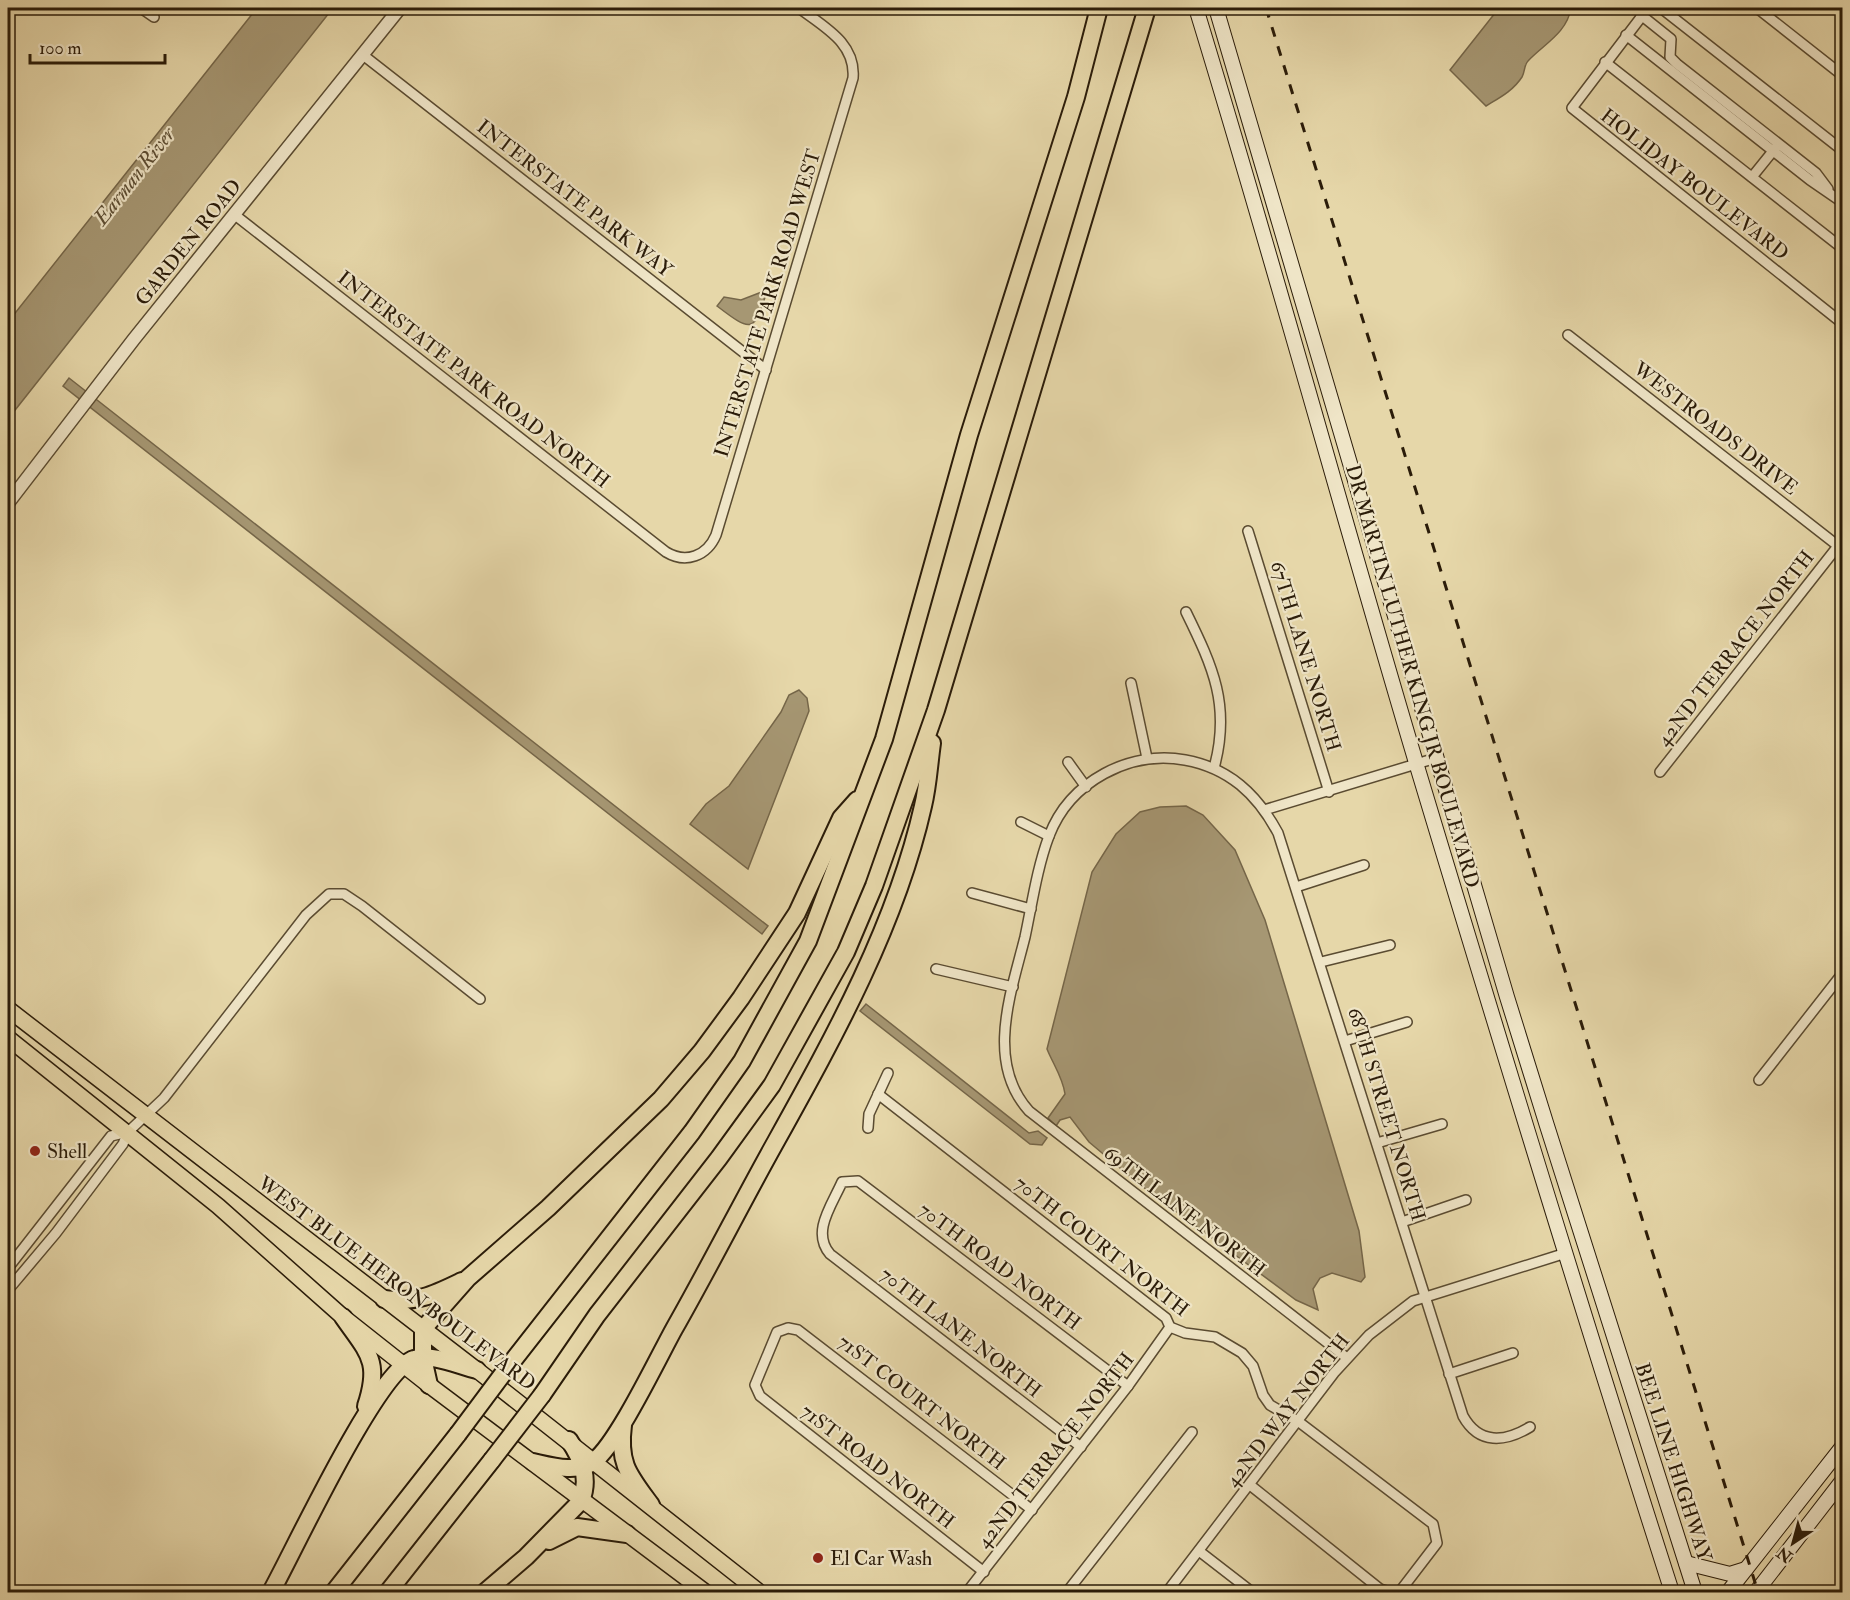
<svg xmlns="http://www.w3.org/2000/svg" width="1850" height="1600" font-family="'IM FELL Double Pica',serif">
<rect width="100%" height="100%" fill="#e6d7a9"/>
<filter id="stains"><feTurbulence type="fractalNoise" baseFrequency=".00333" numOctaves="4"/><feColorMatrix values="0 0 0 0 .2 0 0 0 0 .09 0 0 0 0 .02 0 0 0 .5 -.17"/></filter>
<radialGradient id="worn" r=".72"><stop offset=".6" stop-color="#630" stop-opacity="0"/><stop offset="1" stop-color="#630" stop-opacity=".3"/></radialGradient>
<g fill="#a69773" stroke="#756649" stroke-width="1.5">
<path d="M257,8H333L8,419V322Z"/>
<path d="M1499,8H1571C1567,33 1544,44 1528,61C1524,65 1525,72 1522,77C1513,91 1499,98 1486,106L1450,70Z"/>
<path d="M767,290C755,334 751,332 717,306L724,297L741,300Z"/>
<path d="M69,378L768,926L762,934L63,386Z"/>
<path d="M799,690L807,698L809,711L748,869L690,824L706,804L729,786L781,712L789,695Z"/>
<path d="M1186,806L1203,815L1235,850L1265,920L1359,1231L1365,1277L1361,1282L1332,1273L1320,1278L1313,1289L1318,1310L1296,1300L1139,1184L1089,1142L1070,1117L1060,1120L1056,1126L1048,1118L1065,1094C1063,1078 1053,1064 1047,1049L1092,872L1116,834L1140,812L1160,807Z"/>
<path d="M866,1004L1029,1133L1038,1131L1047,1138L1042,1145L1030,1144L860,1011Z"/>
</g>
<g fill="none" stroke-linecap="round" stroke-linejoin="round">
<defs>
<g id="minor">
<path d="M141,8L154,17"/>
<path d="M1648,8L1572,108L1842,323"/>
<path d="M1661,8L1842,150"/>
<path d="M1757,8L1842,75"/>
<path d="M1641,15L1671,39L1670,57L1677,64L1816,173L1828,189"/>
<path d="M1626,35L1810,180L1842,202"/>
<path d="M363,55L766,370"/>
<path d="M1605,62L1842,248"/>
<path d="M1752,177L1777,146"/>
<path d="M235,215L666,552C686,564 707,556 716,535L853,78C856,43 824,27 799,8"/>
<path d="M1568,335L1842,549"/>
<path d="M1248,531L1329,792"/>
<path d="M1186,612C1213,667 1231,706 1214,768"/>
<path d="M1131,683L1147,758"/>
<path d="M1068,762L1086,787"/>
<path d="M1660,772L1838,546"/>
<path d="M1264,810L1436,758"/>
<path d="M1021,822L1049,836"/>
<path d="M1296,887L1364,865"/>
<path d="M972,893L1031,909"/>
<path d="M1321,962L1390,945"/>
<path d="M936,969L1013,987"/>
<path d="M1345,1041L1407,1022"/>
<path d="M1759,1080L1842,974"/>
<path d="M878,1094L1166,1318L1170,1327L1185,1333L1215,1337L1242,1353L1253,1366L1263,1395L1270,1405L1299,1422L1433,1524L1437,1543L1401,1590L1392,1592"/>
<path d="M868,1128L869,1114L888,1073"/>
<path d="M1377,1143L1442,1124"/>
<path d="M1402,1222L1466,1200"/>
<path d="M8,1268L111,1136L128,1132"/>
<path d="M8,1290L56,1233L123,1144L128,1132L164,1098L306,915L329,894H344L362,906L480,999"/>
<path d="M1347,1358L1029,1111C985,1062 1011,993 1025,937C1032,904 1037,868 1049,836C1070,781 1130,750 1185,760C1229,768 1257,794 1278,833L1463,1416C1479,1445 1505,1442 1530,1427"/>
<path d="M1449,1374L1513,1353"/>
<path d="M1081,1447L830,1254C811,1232 832,1205 842,1182L858,1181L1128,1386"/>
<path d="M1250,1485L1380,1589L1390,1592"/>
<path d="M1199,1551L1252,1592"/>
<path d="M984,1572L760,1396L755,1385L777,1332L788,1328L798,1330L1032,1510"/>
<path d="M8,1588L13,1592"/>
<path d="M967,1592L1128,1386L1170,1327"/>
<path d="M1067,1592L1192,1432"/>
<path d="M1167,1592L1334,1373L1369,1335L1413,1301L1566,1253"/>
</g>
<path id="tertiary" d="M8,503L134,339L400,8"/>
<g id="secondary">
<path d="M1196,8C1273,259 1342,514 1417,766C1500,1042 1584,1318 1672,1592"/>
<path d="M1216,8C1316,337 1407,668 1507,997C1568,1196 1633,1394 1695,1592"/>
<path d="M1686,1563L1730,1574L1746,1569"/>
<path d="M1728,1592L1842,1447"/>
<path d="M1756,1592L1842,1481"/>
</g>
<g id="primary">
<path d="M8,1009L474,1368"/>
<path d="M8,1038L218,1206L343,1317L429,1385"/>
</g>
<g id="trunk">
<path d="M477,1370L759,1592"/>
<path d="M429,1385L705,1592"/>
</g>
<g id="motorway">
<path d="M384,1299C418,1303 433,1295 462,1281"/>
<path d="M343,1317C368,1353 381,1361 366,1406"/>
<path d="M508,1367L692,1132L742,1061L808,941L884,739L969,435L1076,97L1099,8"/>
<path d="M429,1385L423,1358V1329L468,1278L548,1208L661,1099L702,1051L741,998L797,913L841,818L857,800"/>
<path d="M542,1395L597,1315L719,1158L772,1085L846,952L874,886L936,710L1147,8"/>
<path d="M623,1425C618,1464 629,1475 651,1505"/>
<path d="M533,1462C551,1466 578,1474 594,1461C617,1444 658,1358 674,1329C707,1271 737,1212 769,1154C830,1044 895,930 923,806C928,786 929,764 932,743"/>
<path d="M549,1541L577,1527L627,1534"/>
<path d="M271,1592C294,1551 377,1370 414,1359C432,1353 459,1366 477,1370"/>
<path d="M334,1592L458,1434"/>
<path d="M388,1592L492,1460"/>
<path d="M485,1592L526,1557L581,1501C590,1478 582,1460 569,1440"/>
</g>
</defs>
<use href="#minor" stroke="#5a4b31" stroke-width="12"/>
<use href="#tertiary" stroke="#5a4b31" stroke-width="15"/>
<use href="#secondary" stroke="#2b1c09" stroke-width="16"/>
<use href="#primary" stroke="#2b1c09" stroke-width="18"/>
<use href="#trunk" stroke="#2b1c09" stroke-width="18"/>
<use href="#motorway" stroke="#2b1c09" stroke-width="20"/>
<use href="#minor" stroke="#efe5c7" stroke-width="9"/>
<use href="#tertiary" stroke="#efe5c7" stroke-width="12"/>
<use href="#secondary" stroke="#efe5c7" stroke-width="14"/>
<use href="#primary" stroke="#e6d7a9" stroke-width="15"/>
<use href="#trunk" stroke="#e6d7a9" stroke-width="15"/>
<use href="#motorway" stroke="#e6d7a9" stroke-width="16"/>
<path stroke="#2b1c09" stroke-width="3" stroke-dasharray="10 10" stroke-linecap="butt" d="M1266,8L1758,1592"/>
<defs>
<g id="motorway-bridge">
<path d="M458,1434L508,1367"/>
<path d="M492,1460L542,1395"/>
</g>
</defs>
<use href="#motorway-bridge" stroke="#2b1c09" stroke-width="20" stroke-linecap="butt"/>
<use href="#motorway-bridge" stroke="#e6d7a9" stroke-width="16"/>
</g>
<g fill="#8f2418" stroke="#efe5c7" stroke-width="2">
<circle cx="35" cy="1151" r="6"/>
<circle cx="818" cy="1558" r="6"/>
</g>
<g text-anchor="middle" stroke-width="4.5" stroke-linejoin="round" paint-order="stroke">
<g font-size="20" fill="#2b1c09" stroke="#efe5c7">
<text transform="translate(1695 184) rotate(38)" y="7">HOLIDAY BOULEVARD</text>
<text transform="translate(575 198) rotate(38)" y="7">INTERSTATE PARK WAY</text>
<text transform="translate(188 242) rotate(-51)" y="7">GARDEN ROAD</text>
<text transform="translate(767 303) rotate(-73)" y="7">INTERSTATE PARK ROAD WEST</text>
<text transform="translate(474 379) rotate(38)" y="7">INTERSTATE PARK ROAD NORTH</text>
<text transform="translate(1716 428) rotate(38)" y="7">WESTROADS DRIVE</text>
<text transform="translate(1735 648) rotate(-52)" y="7">42ND TERRACE NORTH</text>
<text transform="translate(1306 656) rotate(73)" y="7">67TH LANE NORTH</text>
<text transform="translate(1413 676) rotate(74)" y="7">DR MARTIN LUTHER KING JR BOULEVARD</text>
<text transform="translate(1387 1114) rotate(73)" y="7">68TH STREET NORTH</text>
<text transform="translate(1185 1211) rotate(38)" y="7">69TH LANE NORTH</text>
<text transform="translate(1102 1246) rotate(38)" y="7">70TH COURT NORTH</text>
<text transform="translate(1000 1266) rotate(37)" y="7">70TH ROAD NORTH</text>
<text transform="translate(397 1283) rotate(37)" y="7">WEST BLUE HERON BOULEVARD</text>
<text transform="translate(961 1332) rotate(38)" y="7">70TH LANE NORTH</text>
<text transform="translate(922 1402) rotate(38)" y="7">71ST COURT NORTH</text>
<text transform="translate(1287 1410) rotate(-52)" y="7">42ND WAY NORTH</text>
<text transform="translate(1055 1450) rotate(-52)" y="7">42ND TERRACE NORTH</text>
<text transform="translate(1674 1462) rotate(72)" y="7">BEE LINE HIGHWAY</text>
<text transform="translate(878 1466) rotate(38)" y="7">71ST ROAD NORTH</text>
</g>
<g font-size="20" fill="#2b1c09" stroke="#efe5c7" text-anchor="start">
<text x="47" y="1158">Shell</text>
<text x="830" y="1565">El Car Wash</text>
</g>
<g font-size="21" font-style="italic" fill="#5c4d33" stroke="#efe5c7">
<text transform="translate(134 176) rotate(-52)" y="7">Earman River</text>
</g>
</g>
<rect width="1850" height="1600" fill="none" stroke="#e6d7a9" stroke-width="30"/>
<rect x="9" y="9" width="1832" height="1582" fill="none" stroke="#2b1c09" stroke-width="3"/>
<rect x="15" y="15" width="1820" height="1570" fill="none" stroke="#2b1c09" stroke-width="1.5"/>
<g transform="translate(1793 1543) rotate(216)" stroke="#efe5c7" stroke-width="4.5" paint-order="stroke">
<path d="M0-4.5L10 22L0 15L-10 22Z" fill="#2b1c09"/>
<text y="-9" font-size="16" font-weight="bold" text-anchor="middle" fill="#2b1c09">N</text>
</g>
<path d="M30 54v9h135v-9" fill="none" stroke="#2b1c09" stroke-width="3"/>
<text x="39" y="54" font-size="18" fill="#2b1c09" stroke="#efe5c7" stroke-width="4.5" paint-order="stroke">100 m</text>
<rect width="100%" height="100%" filter="url(#stains)"/>
<rect width="100%" height="100%" fill="url(#worn)"/>
</svg>
